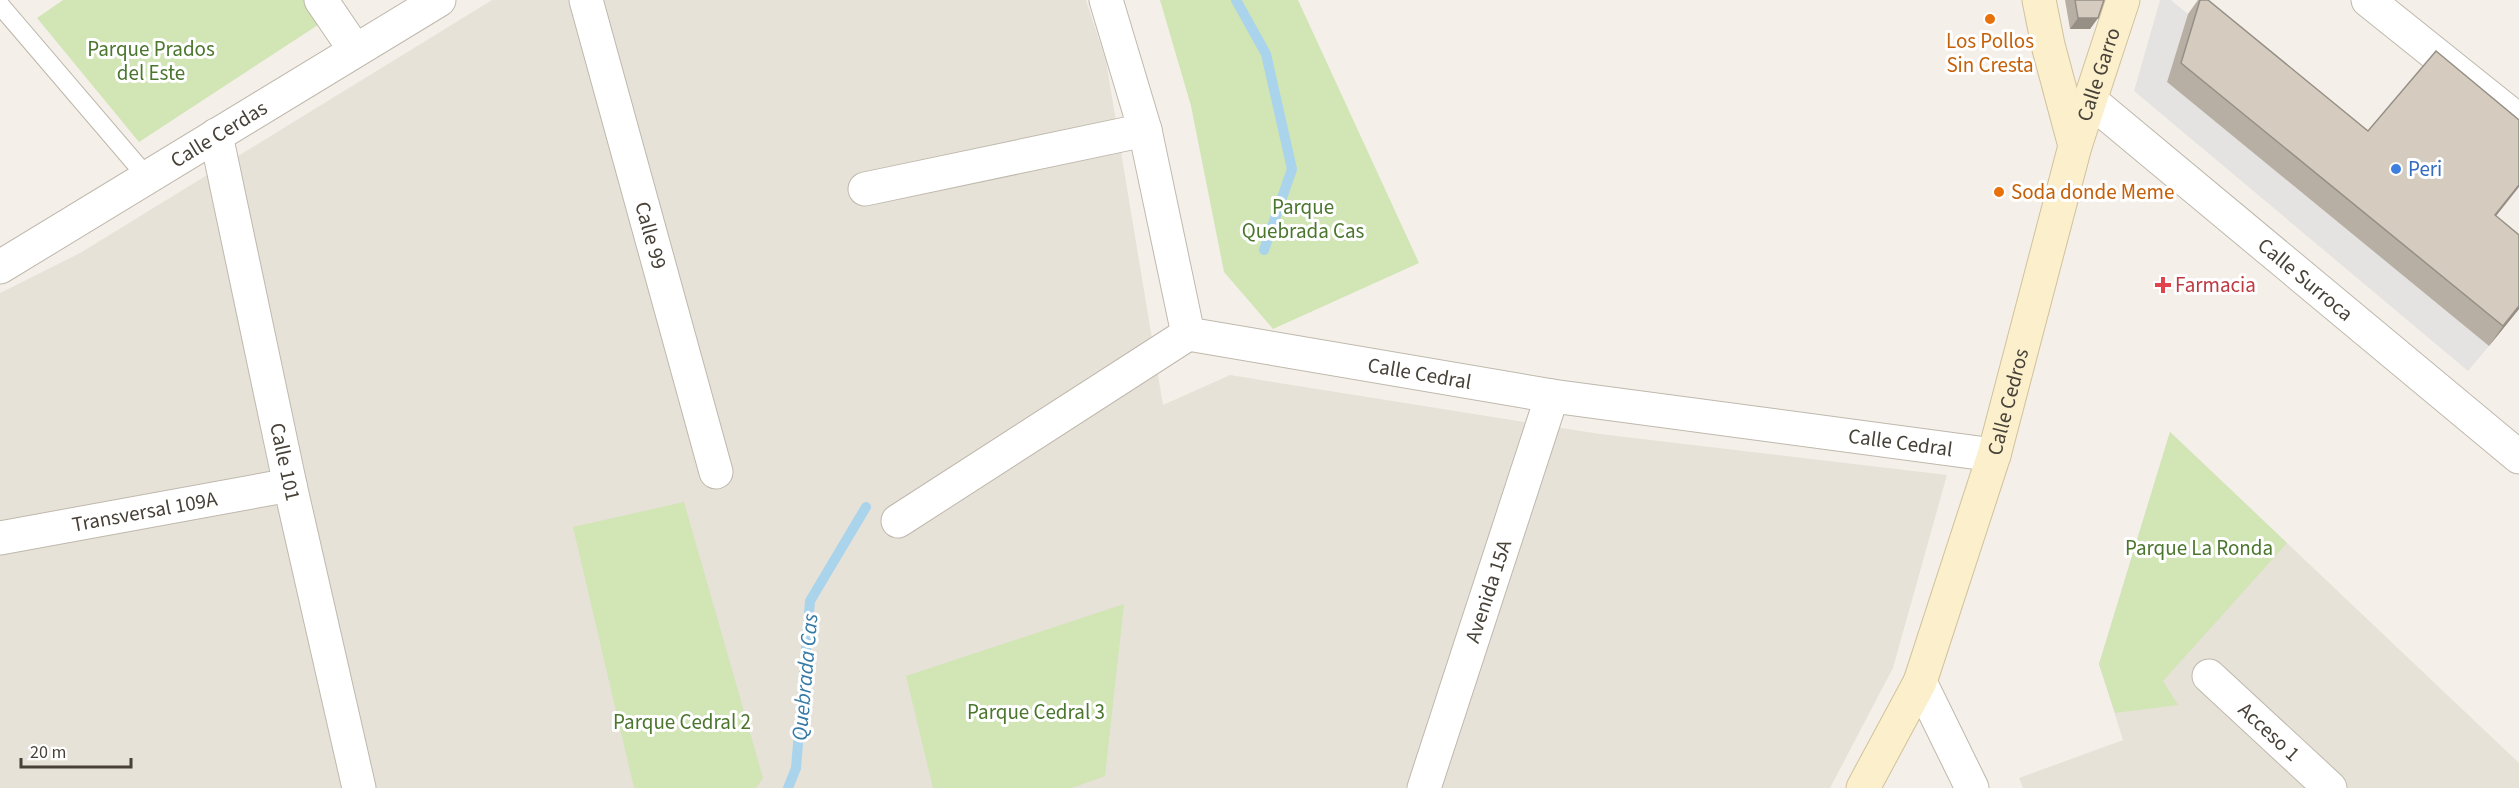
<svg xmlns="http://www.w3.org/2000/svg" width="2519" height="788" font-family="'Source Sans 3',sans-serif">
<rect width="100%" height="100%" fill="#f4f0e9"/>
<g fill="#e7e2d8">
<path d="M492,0H1086L1106,61L1163,405L1230,375L1600,434L1947,475L1893,668L1830,788H0V293L80,253Z"/>
<path d="M2170,432L2519,763V788H2023L2019,778L2123,740L2099,664Z"/>
</g>
<g fill="#d1e5b5">
<path d="M63,0H305L321,23L139,142L37,18Z"/>
<path d="M1160,0H1298L1419,263L1273,329L1224,272L1191,106Z"/>
<path d="M2170,432L2287,543L2163,681L2178,705L2115,713L2099,664Z"/>
<path d="M684,502L763,778L756,788H634L573,527Z"/>
<path d="M1124,604L1105,776L1072,788H933L906,676Z"/>
</g>
<path fill="#e5e3e1" d="M2160,0H2171L2188,14L2167,82L2489,346L2468,371L2134,91Z"/>
<g fill="none" stroke-linecap="round" stroke-linejoin="round">
<g stroke="#aad3ec" stroke-width="10">
<path d="M1236,0L1266,54L1292,169L1264,250"/>
<path d="M788,788L796,768L810,601L866,507"/>
</g>
<defs>
<path id="lane" d="M0,5L147,177"/>
<g id="street">
<path d="M321,0L355,50"/>
<path id="s1" d="M586,0L716,472"/>
<path id="s2" d="M1106,0L1145,130L1188,334L1552,396L1994,455"/>
<path d="M2368,0L2519,121"/>
<path id="s3" d="M2091,101L2519,457"/>
<path id="s4" d="M216,135L290,485L359,788"/>
<path d="M865,189L1145,130"/>
<path id="s5" d="M0,267L439,0"/>
<path d="M898,521L1188,334"/>
<path id="s6" d="M0,538L290,485"/>
<path id="s7" d="M2209,676L2330,788"/>
<path d="M1920,682L1972,788"/>
<path id="s8" d="M1424,788L1552,396"/>
</g>
<g id="secondary">
<path d="M2039,0L2048,45L2075,146"/>
<path id="s9" d="M1863,788L1920,682L1994,455L2075,146L2123,0"/>
</g>
</defs>
<use href="#lane" stroke="#bfb8ac" stroke-width="20"/>
<use href="#street" stroke="#bfb8ac" stroke-width="35"/>
<use href="#secondary" stroke="#d1c29b" stroke-width="35"/>
<use href="#lane" stroke="#fff" stroke-width="18"/>
<use href="#street" stroke="#fff" stroke-width="33"/>
<use href="#secondary" stroke="#fbefcc" stroke-width="33"/>
</g>
<g fill="#b7afa4">
<path d="M2065,0H2104L2098,18L2090,29H2070Z"/>
<path d="M2198,0H2208L2368,131L2496,216L2519,309L2489,346L2167,82L2188,14Z"/>
</g>
<g fill="#958f86">
<path d="M2078,18H2098L2090,29H2070Z"/>
<path d="M2519,185V187L2481,235L2495,215Z"/>
<path d="M2519,306V309L2489,346L2503,326Z"/>
</g>
<g fill="#d5ccbf" stroke="#958f86" stroke-width="1.5">
<path d="M2075,0H2104L2098,18H2078Z"/>
<path d="M2200,0H2208L2368,131L2436,51L2519,120V185L2495,215L2519,235V306L2503,326L2181,63Z"/>
</g>
<g fill="#e8710a" stroke="#fff" stroke-width="2">
<circle cx="1990" cy="19" r="6"/>
<circle cx="1999" cy="192" r="6"/>
</g>
<circle fill="#3f7fe0" stroke="#fff" stroke-width="2" cx="2396" cy="169" r="6"/>
<path fill="#e0444e" stroke="#fff" stroke-width="2" d="M2160 276h6v6h6v6h-6v6h-6v-6h-6v-6h6z"/>
<g text-anchor="middle" stroke-width="6" stroke-linejoin="round" paint-order="stroke">
<g font-size="21" fill="#c56008" stroke="#fff">
<text x="1990" y="48">Los Pollos<tspan x="1990" dy="24">Sin Cresta</tspan></text>
<text x="2011" y="199" text-anchor="start">Soda donde Meme</text>
</g>
<g font-size="21" fill="#4b762e" stroke="#fff">
<text x="151" y="56">Parque Prados<tspan x="151" dy="24">del Este</tspan></text>
<text x="1303" y="214">Parque<tspan x="1303" dy="24">Quebrada Cas</tspan></text>
<text x="2199" y="555">Parque La Ronda</text>
<text x="1036" y="719">Parque Cedral 3</text>
<text x="682" y="729">Parque Cedral 2</text>
</g>
<g font-size="21" fill="#474138" stroke="#fff">
<text dy="7" stroke="none"><textPath href="#s9" startOffset="754">Calle Garro</textPath></text>
<text dy="7" stroke="none"><textPath href="#s5" startOffset="256">Calle Cerdas</textPath></text>
<text dy="7" stroke="none"><textPath href="#s1" startOffset="244">Calle 99</textPath></text>
<text dy="7" stroke="none"><textPath href="#s3" startOffset="279">Calle Surroca</textPath></text>
<text dy="7" stroke="none"><textPath href="#s2" startOffset="579">Calle Cedral</textPath></text>
<text dy="7" stroke="none"><textPath href="#s9" startOffset="414">Calle Cedros</textPath></text>
<text dy="7" stroke="none"><textPath href="#s2" startOffset="1065">Calle Cedral</textPath></text>
<text dy="7" stroke="none"><textPath href="#s4" startOffset="334">Calle 101</textPath></text>
<text dy="7" stroke="none"><textPath href="#s6" startOffset="147">Transversal 109A</textPath></text>
<text dy="7" stroke="none"><textPath href="#s8" startOffset="207">Avenida 15A</textPath></text>
<text dy="7" stroke="none"><textPath href="#s7" startOffset="82">Acceso 1</textPath></text>
</g>
<g font-size="21" fill="#366cbe" stroke="#fff" text-anchor="start">
<text x="2408" y="176">Peri</text>
</g>
<g font-size="21" fill="#be3a42" stroke="#fff" text-anchor="start">
<text x="2175" y="292">Farmacia</text>
</g>
<g font-size="22" font-style="italic" fill="#357aa5" stroke="#fff">
<text transform="translate(804 677) rotate(-85)" y="8">Quebrada Cas</text>
</g>
</g>
<path d="M21 758v9h110v-9" fill="none" stroke="#474138" stroke-width="3"/>
<text x="30" y="758" font-size="18" fill="#474138" stroke="#ffffff" stroke-width="4.5" paint-order="stroke">20 m</text>
</svg>
